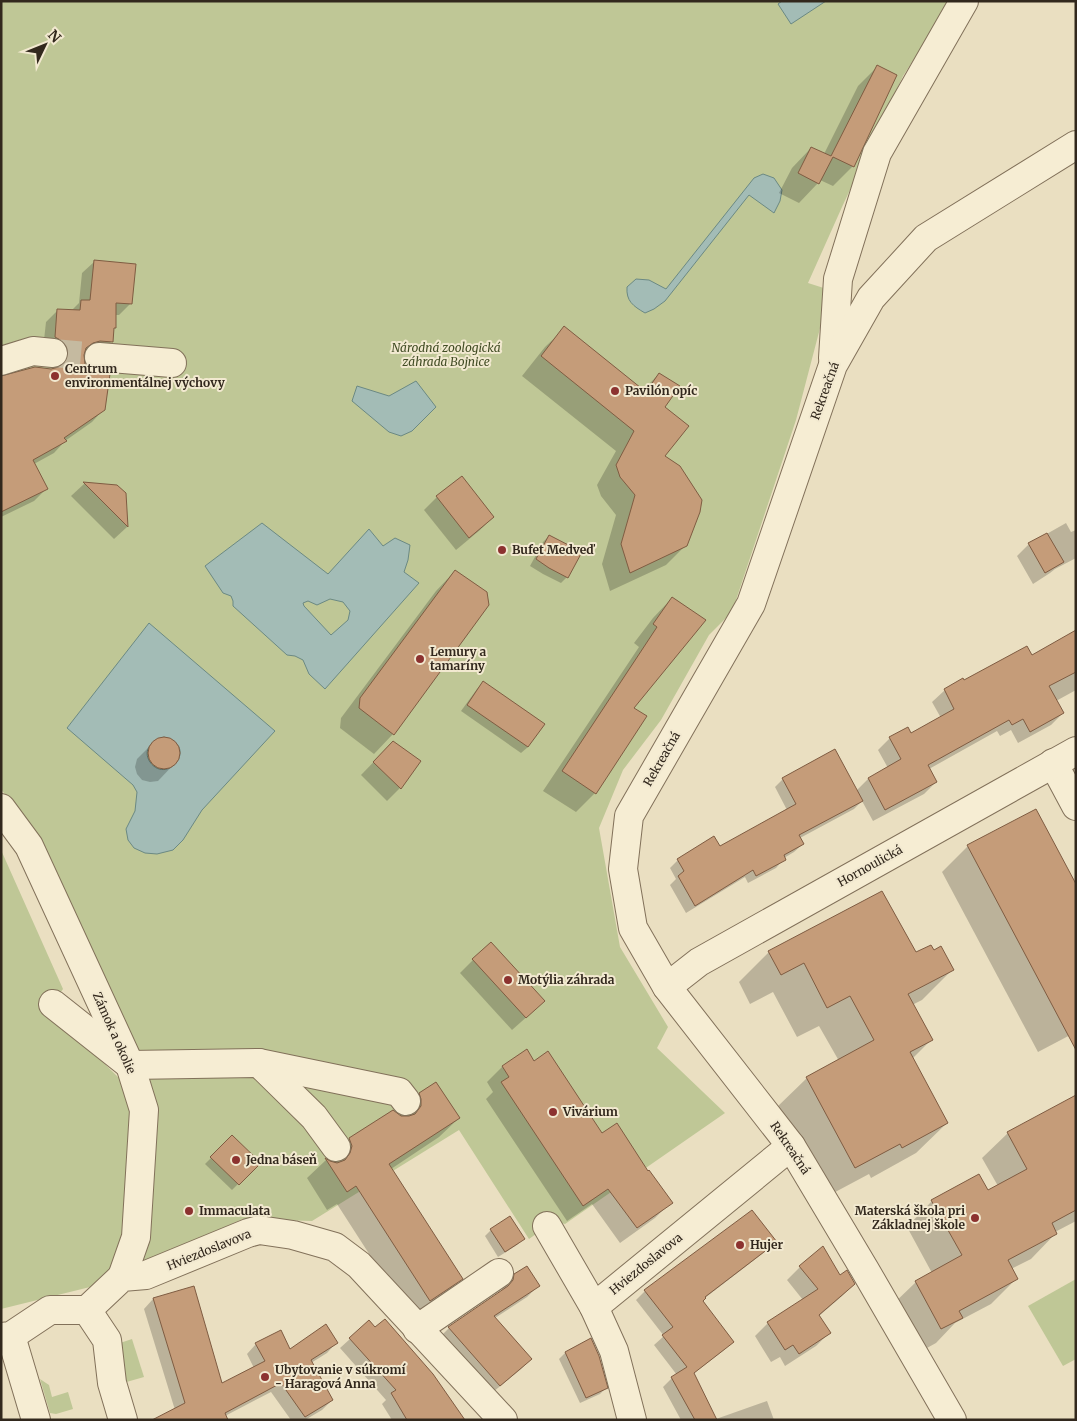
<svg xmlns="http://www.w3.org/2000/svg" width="1077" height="1421" font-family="Merriweather,serif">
<rect width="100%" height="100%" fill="#eadfc1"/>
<g fill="#bfc796">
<path d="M1,1H952L903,76L842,207L808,283L830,290L796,420L732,612L709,635L661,720L623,770L599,828L620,947L668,1027L657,1048L725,1113L565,1224L554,1221L529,1239L459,1130L312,1221L243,1219L90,1287L1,1309V850L63,989L49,1009L118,1077L138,1053L32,831L1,789Z"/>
<path d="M1076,1279V1359L1063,1366L1028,1306Z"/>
<path d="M132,1339L144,1377L123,1383L120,1343Z"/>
<path d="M40,1379L49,1385L52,1397L68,1392L73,1409L56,1414L50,1413Z"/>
</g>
<g fill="#a3bcb6" stroke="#6b8983" fill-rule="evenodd">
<path d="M782,1H826L791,24L778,4Z"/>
<path d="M763,174L774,178L782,190L780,201L774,213L749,195L665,301L654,309L645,313C633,306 626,301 627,287L636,279L649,280L666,289L754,178Z"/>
<path d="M416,381L436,407L412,431L401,436L389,432L352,401L357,386L389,396Z"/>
<path d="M262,523L328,574L369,529L383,546L395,538L410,545L408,560L404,572L419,583L325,689L309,674L303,660L295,656L287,655L233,606V601L231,596L223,593L205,566ZM330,599L343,602L350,611L348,620L331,635L304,606L303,603L308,601L317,605Z"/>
<path d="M149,623L275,731L202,810L183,840L173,850L157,854L145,853L134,848L128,840L126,829L135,811L137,792L133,785L67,728ZM164,737C200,746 167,786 150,762C142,750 152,740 164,737Z"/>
</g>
<g fill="#0003">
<path d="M877,67L896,76L853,166L833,186L820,180L818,183L799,203L779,193L792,168L811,148L824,154L858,86Z"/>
<path d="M94,262L131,303L119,315H115V327L112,330L111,342L99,354H83L84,365L104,409L92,422L65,441L54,453L34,464L46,489L34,501L1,517V407L51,370L56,369V358L43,349L46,322L58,310L71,311L79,303L82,273Z"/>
<path d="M565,328L642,391L659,374L663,407V457L686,545L666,565L610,591L602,564L616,515L601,496L597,485L616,451L522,376L545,347Z"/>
<path d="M462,478L493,517L480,530L456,550L424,510L437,497Z"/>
<path d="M84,484L116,486L124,494L127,527L114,539L71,496Z"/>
<path d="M1066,523L1071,532L1076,530V558L1055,569L1050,573L1033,584L1017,556L1029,544Z"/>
<path d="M549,536L567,577L561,583L543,574L530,566L543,542Z"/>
<path d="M455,571L393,734L374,754L340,728L341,718L436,591Z"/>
<path d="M672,598L632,708L595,793L576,812L543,791L639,647L634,643L653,618Z"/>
<path d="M1076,632V690L1056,701L1063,713L1051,725L1018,743L1011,730L1000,736L997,731L929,769L936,782L924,794L873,821L862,801L854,809L800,838L803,844L794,852L784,858V859L776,868L748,883L745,877L686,913L670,885L676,879L670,868L678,860L720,848L787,810L775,787L783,779L856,791L868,779L888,768L878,750L890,738L910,735L941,718L932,702L945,690L1031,657Z"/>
<path d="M483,683L528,747L521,753L461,711L477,689Z"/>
<path d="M164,738L172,740L177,746L179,754L177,761L158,781L150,782L142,780L137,774L135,767L137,759L156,740Z"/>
<path d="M393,742L419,761L400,788L387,801L361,775Z"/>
<path d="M1035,811L1076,1032L1038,1052L942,872L968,846Z"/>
<path d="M490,943L530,1014L512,1030L460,973Z"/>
<path d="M769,952L915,954L952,970L922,1000L912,1005L931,1040L912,1059L947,1123L916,1153L871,1178L869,1174L824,1198L776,1108L807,1078L839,1061L819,1026L797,1037L773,992L750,1004L739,982Z"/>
<path d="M534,1062L601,1134L671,1202L655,1218L620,1243L592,1204L567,1221L486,1099L493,1092L487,1082L503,1066Z"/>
<path d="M420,1094L459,1118L439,1137L391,1169L461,1279L442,1298L411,1319L337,1204L327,1210L307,1178L326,1160L332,1164L330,1159L350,1139L402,1118L400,1114Z"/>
<path d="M1076,1096V1221L1055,1232L1056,1233L1031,1259L1011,1269L1016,1279L991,1304L955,1323L936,1343L916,1354L890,1307L916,1282L932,1273L907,1227L932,1201L987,1192L998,1186L982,1158L1008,1133Z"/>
<path d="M232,1137L259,1163L232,1190L205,1164Z"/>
<path d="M752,1211L775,1242L766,1251L701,1301L733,1341L724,1350L693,1374L716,1419L767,1401L774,1420H681L663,1387L672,1378L677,1375L654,1345L664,1336L636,1300L645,1291Z"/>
<path d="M491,1230L523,1239L517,1245L498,1257L485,1236Z"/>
<path d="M800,1267L839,1276L854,1284L841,1297L819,1316L829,1333L816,1346L785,1366L780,1357L771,1362L755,1336L768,1323L803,1300L787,1280Z"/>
<path d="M515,1275L538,1286L527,1297L495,1318L531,1359L520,1370L488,1396L438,1339L449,1328L502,1291L503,1287Z"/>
<path d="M193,1288L221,1385L254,1368L247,1354L256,1344L289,1351L336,1343L327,1353L311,1363L332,1400L322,1410L305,1420H291L271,1392L225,1416L175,1410L144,1309L153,1299Z"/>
<path d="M350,1339L463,1420H392L382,1404L386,1400L340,1348Z"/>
<path d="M590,1340L606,1388L600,1394L580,1403L559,1359L565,1353Z"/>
</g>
<g fill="#c59c79" stroke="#7f5c42">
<path d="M877,65L897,75L854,167L833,157L819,184L798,173L811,147L831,156Z"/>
<path d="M94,260L136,264L132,304L116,303V328H114L113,342L100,341L93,343L86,348L84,355L85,364L91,370L98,373L110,374L105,410L64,438L67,441L33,460L48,489L1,512V376L35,367L51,369L59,367L65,362L68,355L67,347L62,341L55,337L57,309L80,310L81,300H90Z"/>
<path d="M564,326L646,392L659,373L680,386L665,407L689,426L665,456L680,466L702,500L700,512L687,546L630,573L621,544L635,495L620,477L616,465L634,431L541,356Z"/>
<path d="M462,476L494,517L469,538L436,496Z"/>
<path d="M83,482L117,485L126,493L128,527Z"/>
<path d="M1047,533L1064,562L1045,573L1028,543Z"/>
<path d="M549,535L582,552L568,578L549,568L536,559Z"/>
<path d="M455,570L487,592L489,605L394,735L359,708L360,698Z"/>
<path d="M672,597L706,620L634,708L647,716L596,794L562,771L657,627L653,624Z"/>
<path d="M1076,630V672L1049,686L1064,713L1030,732L1023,719L1012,725L1009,720L928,765L937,782L885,810L868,778L901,759L889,737L908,727L911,733L954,709L944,689L963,678L964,680L1027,646L1032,655Z"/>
<path d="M483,681L545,724L528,747L467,705Z"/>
<circle cx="164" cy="753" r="16"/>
<path d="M393,741L421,761L401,789L373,762Z"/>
<path d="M835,749L863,801L799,835L804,844L784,855L786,860L756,876L753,870L695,906L678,876L684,871L677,859L714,836L720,846L796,804L782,778Z"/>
<path d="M1036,809L1076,884V1050L967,845Z"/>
<path d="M882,891L916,952L931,945L934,950L941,946L954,970L908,994L933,1040L910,1052L948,1123L902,1148L900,1144L855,1168L806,1077L874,1040L850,996L827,1008L804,963L781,975L768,951Z"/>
<path d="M491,942L545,1001L526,1018L472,959Z"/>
<path d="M527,1049L534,1061L548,1051L602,1133L617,1123L648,1171L649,1170L673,1203L637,1228L608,1189L583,1206L501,1082L509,1077L502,1066Z"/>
<path d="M436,1082L460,1118L389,1164L463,1279L430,1301L356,1186L347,1192L325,1158L330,1161L337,1163L345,1160L350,1153L352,1146L349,1138L393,1110L401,1116H409L415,1114L421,1106V1099L419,1093Z"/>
<path d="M1076,1095V1210L1052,1223L1057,1234L1008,1260L1018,1279L959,1311L963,1318L941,1329L915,1281L962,1255L931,1200L979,1174L988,1190L1027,1169L1007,1132Z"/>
<path d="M232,1135L261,1163L239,1185L210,1157Z"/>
<path d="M752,1210L777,1242L705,1297L706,1298L703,1301L734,1342L694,1373L717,1420H695L671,1377L687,1367L662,1335L673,1327L644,1290Z"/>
<path d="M510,1216L525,1239L505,1252L490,1229Z"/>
<path d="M823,1246L840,1275L847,1270L855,1284L819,1315L831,1333L799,1354L793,1345L785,1350L767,1322L818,1289L799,1266Z"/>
<path d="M527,1266L540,1286L494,1316L532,1359L500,1386L448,1327L508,1286L513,1280L514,1274Z"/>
<path d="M194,1286L222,1383L265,1361L255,1343L281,1330L290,1349L326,1324L338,1343L311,1360L333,1400L305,1417L281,1383L225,1413L228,1420H152L185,1403L153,1298Z"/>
<path d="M385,1319L433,1374L465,1420H407L391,1393L396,1390L349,1338L369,1320L375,1327Z"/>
<path d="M591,1338L599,1356L608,1388L586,1398L565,1352Z"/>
</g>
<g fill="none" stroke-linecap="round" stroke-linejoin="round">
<path stroke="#c5baa0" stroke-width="28" stroke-dasharray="28 14" stroke-linecap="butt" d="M53,353L99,357"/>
<defs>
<g id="minor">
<path d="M99,357L172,363"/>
<path d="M833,358L838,279L877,153L964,1"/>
<path d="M1,361L33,351L53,353"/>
<path d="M1053,763L1076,806"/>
<path d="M1,808L29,846L130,1065L144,1110L136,1237L122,1277"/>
<path d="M667,987L699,962L1076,751"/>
<path d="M53,1004L130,1065L259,1063L399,1092L406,1101"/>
<path d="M259,1063L314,1117L336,1147"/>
<path d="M547,1226L594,1307L614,1351L632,1420"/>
<path d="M594,1307L791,1146"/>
<path d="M87,1310L107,1340L112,1383L123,1420"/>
<path d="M417,1329L499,1273"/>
<path d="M11,1336L36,1420"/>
<path d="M1,1337L11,1336L50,1310H87L122,1277L146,1275L248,1233L259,1230L293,1235L335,1247L359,1265L503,1420"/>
<path d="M952,1420L865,1270L791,1146L667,987L633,928L623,869L629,816L751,604L833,365L871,298L926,238L1076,145"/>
</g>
</defs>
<use href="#minor" stroke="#82715a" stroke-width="30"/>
<use href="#minor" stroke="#f6edd3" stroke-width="28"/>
</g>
<g fill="#8c322f" stroke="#f2e9d0" stroke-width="2">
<circle cx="55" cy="376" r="5"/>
<circle cx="615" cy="391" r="5"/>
<circle cx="502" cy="550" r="5"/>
<circle cx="420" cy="659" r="5"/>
<circle cx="508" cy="980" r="5"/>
<circle cx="553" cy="1112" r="5"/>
<circle cx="236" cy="1160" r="5"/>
<circle cx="189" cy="1211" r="5"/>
<circle cx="975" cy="1218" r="5"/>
<circle cx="740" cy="1245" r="5"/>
<circle cx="265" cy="1377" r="5"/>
</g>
<g text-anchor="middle" stroke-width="4" stroke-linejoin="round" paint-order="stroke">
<g font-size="12" font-style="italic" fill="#424d25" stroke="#f2e9d0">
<text x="446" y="352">Národná zoologická<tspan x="446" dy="14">záhrada Bojnice</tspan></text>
</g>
<g font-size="12" font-weight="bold" fill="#32281d" stroke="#f2e9d0" text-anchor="start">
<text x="65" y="373">Centrum<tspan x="65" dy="14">environmentálnej výchovy</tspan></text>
<text x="625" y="395">Pavilón opíc</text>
<text x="512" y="554">Bufet Medveď</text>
<text x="430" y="656">Lemury a<tspan x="430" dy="14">tamaríny</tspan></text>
<text x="518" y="984">Motýlia záhrada</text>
<text x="563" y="1116">Vivárium</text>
<text x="246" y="1164">Jedna báseň</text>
<text x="199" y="1215">Immaculata</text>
<text x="965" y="1215" text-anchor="end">Materská škola pri<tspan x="965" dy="14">Základnej škole</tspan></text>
<text x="750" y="1249">Hujer</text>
<text x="275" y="1374">Ubytovanie v súkromí<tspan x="275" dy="14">- Haragová Anna</tspan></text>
</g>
<g font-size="12" fill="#32281d" stroke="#f2e9d0">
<text transform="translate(825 391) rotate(-70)" y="4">Rekreačná</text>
<text transform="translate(662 759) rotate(-60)" y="4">Rekreačná</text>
<text transform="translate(870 866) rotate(-29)" y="4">Hornoulická</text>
<text transform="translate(114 1033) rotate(66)" y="4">Zámok a okolie</text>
<text transform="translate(790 1148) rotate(56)" y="4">Rekreačná</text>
<text transform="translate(209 1250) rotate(-22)" y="4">Hviezdoslavova</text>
<text transform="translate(646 1264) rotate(-39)" y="4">Hviezdoslavova</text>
</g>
</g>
<rect width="1077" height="1421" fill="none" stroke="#32281d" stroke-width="5"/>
<g transform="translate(45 45) rotate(47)" stroke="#f2e9d0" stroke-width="4" paint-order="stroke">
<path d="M0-4L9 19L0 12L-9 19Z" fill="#32281d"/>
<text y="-8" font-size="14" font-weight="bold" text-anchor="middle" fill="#32281d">N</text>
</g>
</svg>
